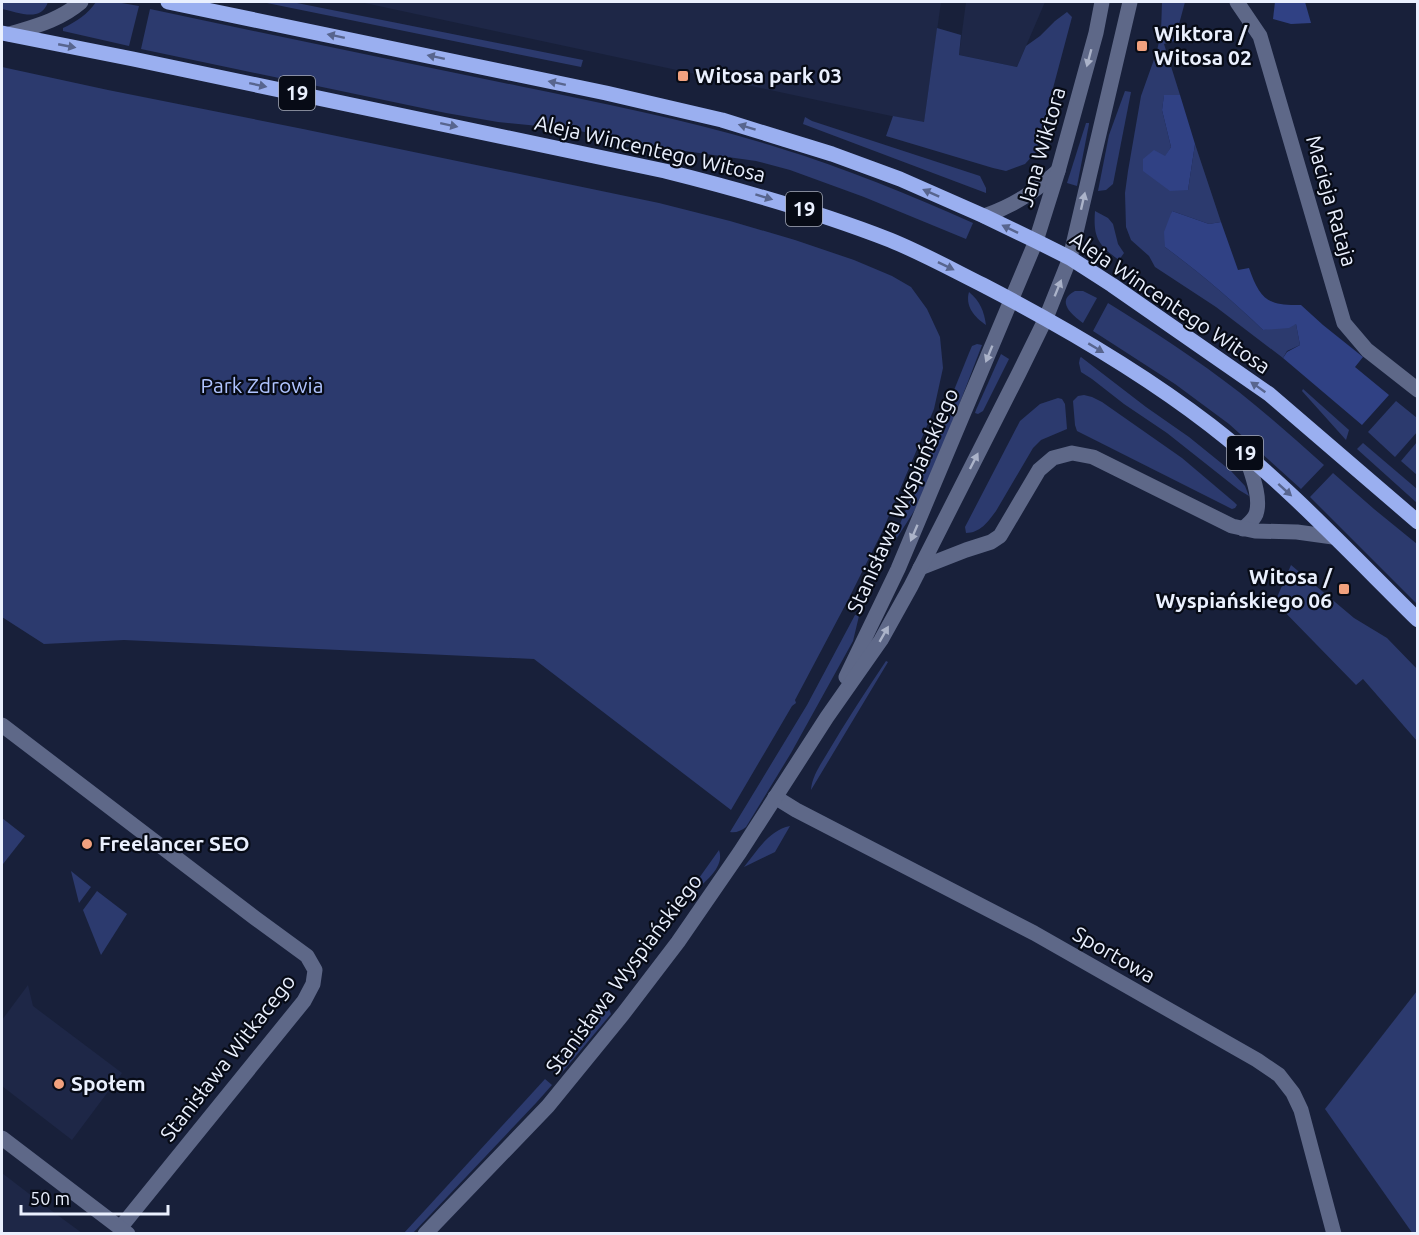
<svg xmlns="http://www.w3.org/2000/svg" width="1419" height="1235" font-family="Ubuntu,sans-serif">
<rect width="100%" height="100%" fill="#18203a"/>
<g fill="#1e2747">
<path d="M360,2H941L924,123Z"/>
<path d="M966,2H1045L1017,67L959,55Z"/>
<path d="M28,985L33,1006L122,1073L72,1140L2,1086V1020Z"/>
<path d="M2,1173L41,1203L82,1233H2Z"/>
</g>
<g fill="#2c3a6e">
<path d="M2,2H48C41,23 18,12 2,9Z"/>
<path d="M96,2H116L139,6L129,46L63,31V28C76,22 88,14 96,2Z"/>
<path d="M262,2H292L583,60L581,67Z"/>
<path d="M1162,2H1185L1178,28L1180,39L1164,44L1180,95L1164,96L1162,110L1171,147L1165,157L1188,190L1195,144L1221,222L1209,224L1172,211L1165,247C1200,273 1232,300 1263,330L1296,324L1300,345L1287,351L1283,358L1216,307L1155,267L1149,256L1131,240L1126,227L1125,193L1128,171L1141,96L1157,51L1161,32Z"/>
<path d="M150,9C273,35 396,61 519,86C606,104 694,121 779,148C845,168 910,195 973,223L966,239L864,197L790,170L756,161L678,150L569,129L498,122L446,113L141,49Z"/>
<path d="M1067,12L1072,17L1036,152L1025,164L1006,171L993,168L886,136L893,116L924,122L937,28L961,35L959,55L1017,67L1026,46L1040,36L1055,21Z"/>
<path d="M2,67L108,90L303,129L659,203L730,221L795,240L854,260L892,276L911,287L927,309L940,337L943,368L934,409L882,532L848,600L795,700L796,703L792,706L731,810L534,659L124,640L44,644L2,617Z"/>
<path d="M1125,91L1131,92L1113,184L1106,190L1098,191L1109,135Z"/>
<path d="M805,117L812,121L980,176L986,188V193L803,124Z"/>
<path d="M1086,123H1089V124L1077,186L1067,183Z"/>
<path d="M1095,211L1108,218L1113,224L1118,244L1124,253L1119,260C1098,245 1093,237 1095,211Z"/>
<path d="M1075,291H1083L1097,298L1083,323C1072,315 1055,301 1075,291Z"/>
<path d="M969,292C980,301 984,311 986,325C974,317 965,306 969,292Z"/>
<path d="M1108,303C1153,331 1198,360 1239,392C1268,415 1296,440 1324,465L1301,489L1229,424L1175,384L1093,331Z"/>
<path d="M977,344L982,345L925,494L895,541L896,534L969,353L972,346Z"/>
<path d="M1001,354L1009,359L983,411L978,414L975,413L976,410Z"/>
<path d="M1081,357L1146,407L1189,437L1231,471L1245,486L1249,496L1239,490L1167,433L1124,404L1092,379L1081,372L1079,363L1080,358Z"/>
<path d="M1303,389L1349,430L1346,440L1302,391Z"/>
<path d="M1084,395L1092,397L1102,402L1182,458L1234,502L1237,505L1235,508L1232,509L1077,431L1075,425L1073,401L1078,396Z"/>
<path d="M1058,398L1062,399L1065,404L1067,429L1041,440L1033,448L996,511C988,522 980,533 966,533L965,527L1020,421L1040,404Z"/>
<path d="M1396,401L1417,418L1418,431L1395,457L1368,432Z"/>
<path d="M1417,442V475L1401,461Z"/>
<path d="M1363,443L1417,489V503L1357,449Z"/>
<path d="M1333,473L1374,509L1417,544V604L1310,497Z"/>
<path d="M1291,565L1354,618L1387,638L1417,669V741L1363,679L1356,685L1275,602Z"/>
<path d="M855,615L859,616L853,641L791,753L746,827C741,831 736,833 730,832L807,705Z"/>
<path d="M886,661L888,662L811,790C812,776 821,764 828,752C846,721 866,691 886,661Z"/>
<path d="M2,818L25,836L3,864L2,856Z"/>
<path d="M790,826L775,852L744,867C757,851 769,830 790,826Z"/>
<path d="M719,850C725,867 706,880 696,891L692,888Z"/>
<path d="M71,871L91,887L79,903Z"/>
<path d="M97,891L127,914L101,955L83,910Z"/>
<path d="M1417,991L1418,1233L1413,1234L1325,1109Z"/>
<path d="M605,1007L609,1009L611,1014L560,1075L553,1069Z"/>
<path d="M545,1079L552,1085L536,1103L413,1233H404Z"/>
</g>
<g fill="#304184">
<path d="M1275,2H1305L1311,23L1291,24L1273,19Z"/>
<path d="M1164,95H1180L1195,144L1188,190L1170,191L1143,171V159L1154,150L1165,156L1171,147L1162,110Z"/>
<path d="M1172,211L1209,224L1221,222L1238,270L1249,268C1260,299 1267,306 1301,305L1323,325L1363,357L1355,367L1389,395L1362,425L1283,358L1287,352L1300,345L1296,324L1289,328L1263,330C1232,300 1200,273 1165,247L1164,232Z"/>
</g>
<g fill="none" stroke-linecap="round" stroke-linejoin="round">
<g stroke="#5e6888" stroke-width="15">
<path d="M1237,2L1260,36L1344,323L1367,350L1418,390"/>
<path d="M10,34C36,26 60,20 81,2"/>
<path d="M984,216C1015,205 1034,192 1058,171"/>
<path d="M1243,529C1248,524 1253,521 1256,514C1262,497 1250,470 1245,453"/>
<path d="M920,568L966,550L991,542L1000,536L1039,470L1053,458L1072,453L1093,457L1232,526L1255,531L1297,532L1333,537"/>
<path d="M846,677L898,569L1036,241L1058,171L1096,33L1102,2"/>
<path d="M2,725L255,918L307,956L315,970L313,984L304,1001L120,1228"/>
<path d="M775,797L796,810L1034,933L1257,1060L1279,1075L1293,1093L1301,1110L1334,1234"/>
<path d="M2,1138L128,1234"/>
<path d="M425,1234L548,1106L623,1014L678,942L740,852L827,717L881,640L911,586L1019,373L1046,318L1070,258L1130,2"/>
</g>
<g stroke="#9aaff0" stroke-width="15">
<path d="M168,2L606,93L722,120L832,154L900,179L984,216L1036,241L1070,258L1112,285L1269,394L1418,522"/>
<path d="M2,33L133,59L665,171C741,190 816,211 890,240C922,253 953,270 983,285C1062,326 1140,371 1210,425C1285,483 1351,554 1418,620"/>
</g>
</g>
<defs><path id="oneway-solid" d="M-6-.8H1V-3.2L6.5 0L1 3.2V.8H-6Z" transform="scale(1.5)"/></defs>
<g fill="#58658e">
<use href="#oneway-solid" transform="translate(336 36) rotate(-168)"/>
<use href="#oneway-solid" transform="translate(67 46) rotate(11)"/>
<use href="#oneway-solid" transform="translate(436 57) rotate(-168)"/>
<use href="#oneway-solid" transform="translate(557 83) rotate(-168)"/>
<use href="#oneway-solid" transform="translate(258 85) rotate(12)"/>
<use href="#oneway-solid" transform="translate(449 125) rotate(12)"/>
<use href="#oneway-solid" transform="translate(747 127) rotate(-163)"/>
<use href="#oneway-solid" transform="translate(931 193) rotate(-156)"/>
<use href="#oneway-solid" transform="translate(764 197) rotate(17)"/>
<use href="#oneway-solid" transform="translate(1010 229) rotate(-154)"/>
<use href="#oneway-solid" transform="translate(946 266) rotate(26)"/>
<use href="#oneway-solid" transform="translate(1096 348) rotate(31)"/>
<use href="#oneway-solid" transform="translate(1258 387) rotate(-145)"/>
<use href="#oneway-solid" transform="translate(1285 490) rotate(42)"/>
</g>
<g fill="#abb3c9">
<use href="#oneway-solid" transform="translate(1089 58) rotate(105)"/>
<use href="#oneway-solid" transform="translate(1083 201) rotate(-77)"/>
<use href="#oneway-solid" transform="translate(1058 288) rotate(-68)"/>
<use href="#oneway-solid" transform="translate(989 354) rotate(112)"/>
<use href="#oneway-solid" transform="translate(974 461) rotate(-63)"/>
<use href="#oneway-solid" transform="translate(914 533) rotate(113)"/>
<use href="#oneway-solid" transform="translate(884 634) rotate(-60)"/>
</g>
<g fill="#f1a17e" stroke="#070b16" stroke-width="2">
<rect x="1136" y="40" width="12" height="12" rx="3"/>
<rect x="677" y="70" width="12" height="12" rx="3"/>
<rect x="1338" y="583" width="12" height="12" rx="3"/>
<circle cx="87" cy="844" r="6"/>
<circle cx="59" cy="1084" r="6"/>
</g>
<g text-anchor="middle" stroke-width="4.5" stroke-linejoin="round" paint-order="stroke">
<g fill="#070b16" stroke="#a6abb8" stroke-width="1.5">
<rect x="279" y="76" width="36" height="34" rx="4.5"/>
<rect x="786" y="192" width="36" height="34" rx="4.5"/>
<rect x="1227" y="436" width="36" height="34" rx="4.5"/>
</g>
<g font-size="20" font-weight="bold" fill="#eaf0fe">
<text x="297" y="100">19</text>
<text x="804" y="216">19</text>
<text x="1245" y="460">19</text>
</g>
<g font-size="21" font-weight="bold" fill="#eaf0fe" stroke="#070b16" text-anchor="start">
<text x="1154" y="41">Wiktora /<tspan x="1154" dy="24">Witosa 02</tspan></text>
<text x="695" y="83">Witosa park 03</text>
<text x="1332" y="584" text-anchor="end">Witosa /<tspan x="1332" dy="24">Wyspiańskiego 06</tspan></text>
<text x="99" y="851">Freelancer SEO</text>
<text x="71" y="1091">Społem</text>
</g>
<g font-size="21" fill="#eaf0fe" stroke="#070b16">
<text transform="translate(1042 147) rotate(-74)" y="7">Jana Wiktora</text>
<text transform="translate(650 149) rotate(13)" y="7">Aleja Wincentego Witosa</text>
<text transform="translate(1331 201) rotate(74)" y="7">Macieja Rataja</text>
<text transform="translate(1170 303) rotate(34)" y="7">Aleja Wincentego Witosa</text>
<text transform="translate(903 501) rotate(-66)" y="7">Stanisława Wyspiańskiego</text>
<text transform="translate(1114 955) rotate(30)" y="7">Sportowa</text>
<text transform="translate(624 974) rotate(-53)" y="7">Stanisława Wyspiańskiego</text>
<text transform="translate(228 1058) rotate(-52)" y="7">Stanisława Witkacego</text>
</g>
<g font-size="21" fill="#b0c4ff" stroke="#070b16">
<text x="262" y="393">Park Zdrowia</text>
</g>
</g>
<rect width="1419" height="1235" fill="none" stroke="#eaf0fe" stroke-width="6"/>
<path d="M21 1205v9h147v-9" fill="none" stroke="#eaf0fe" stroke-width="3"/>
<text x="30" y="1205" font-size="18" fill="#eaf0fe" stroke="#070b16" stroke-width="4.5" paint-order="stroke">50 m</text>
</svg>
